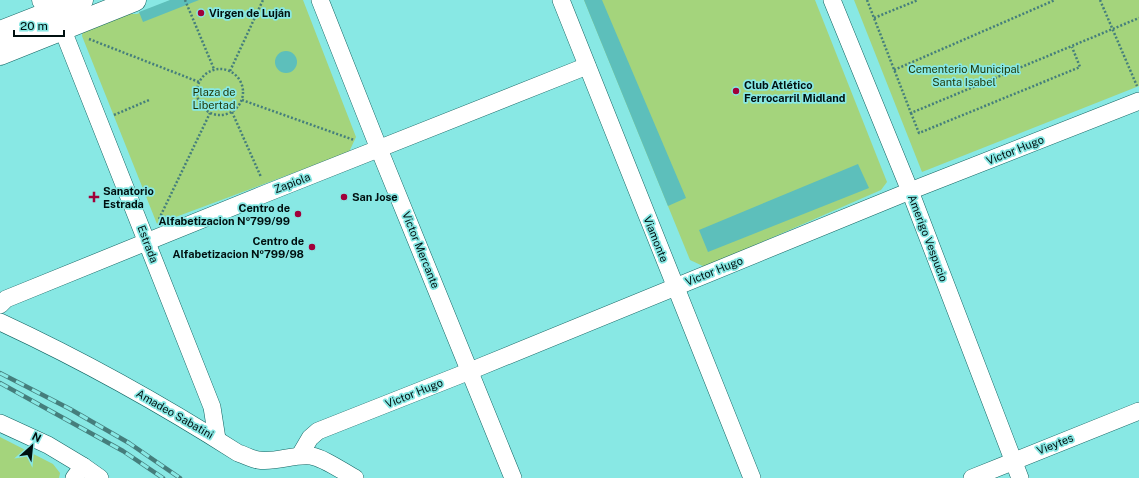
<svg xmlns="http://www.w3.org/2000/svg" width="1139" height="478" font-family="'Public Sans',sans-serif">
<rect width="100%" height="100%" fill="#88e8e4"/>
<g fill="#a4d47c">
<path d="M171,0H303L356,137L349,152L157,224L82,36L83,28L118,14H137Z"/>
<path d="M584,0H815L887,182L881,190L705,267L690,260Z"/>
<path d="M854,0H1139V86L922,172Z"/>
<path d="M0,437L53,464L60,473L59,478H0Z"/>
</g>
<g fill="#5dbfbb">
<path d="M170,0H199L143,22L139,12Z"/>
<path d="M584,0H602L686,198L668,206Z"/>
<circle cx="286" cy="62" r="11"/>
<path d="M858,164L869,188L708,252L699,230Z"/>
</g>
<g fill="none" stroke-linecap="round" stroke-linejoin="round">
<defs>
<g id="street">
<path d="M320,0L379,149L513,478"/>
<path d="M561,0L752,478"/>
<path d="M832,0L910,191L1020,478"/>
<path d="M62,28L212,407L217,439"/>
<path d="M0,305L6,299L267,193L587,66"/>
<path d="M0,322C82,360 161,404 238,453C245,455 251,459 258,460C276,463 293,454 311,456C324,458 342,471 355,478"/>
<path d="M0,423L48,445L83,466L100,478"/>
<path d="M300,455L310,438L318,431L470,371L910,191L1139,101"/>
<path d="M74,478L83,466"/>
<path d="M972,478L1139,411"/>
</g>
<path id="secondary" d="M43,0L53,12L62,27"/>
<g id="primary">
<path d="M0,32L82,0"/>
<path d="M0,54L135,0"/>
</g>
</defs>
<use href="#street" stroke="#126462" stroke-width="18"/>
<use href="#secondary" stroke="#126462" stroke-width="23"/>
<use href="#primary" stroke="#126462" stroke-width="23"/>
<g stroke="#457e7c" stroke-width="2.5" stroke-dasharray="2 2" stroke-linecap="butt">
<path d="M185,0L214,69"/>
<path d="M867,0L911,113L1139,18"/>
<path d="M1100,0L1137,86"/>
<path d="M874,18L918,0"/>
<path d="M89,39L199,82"/>
<circle cx="220" cy="92" r="23"/>
<path d="M894,70L1055,0"/>
<path d="M230,71L263,0"/>
<path d="M242,100L354,140"/>
<path d="M232,112L261,177"/>
<path d="M911,113L919,133L1080,67L1072,47"/>
<path d="M114,115L149,100"/>
<path d="M159,219L210,113"/>
</g>
<use href="#street" stroke="#fff" stroke-width="17"/>
<use href="#secondary" stroke="#fff" stroke-width="22"/>
<use href="#primary" stroke="#fff" stroke-width="22"/>
<defs>
<g id="rail">
<path d="M0,373L70,409L129,443L180,478"/>
<path d="M0,383L123,451L163,478"/>
</g>
</defs>
<use href="#rail" stroke="#457e7c" stroke-width="4.5"/>
<use href="#rail" stroke="#88e8e4" stroke-width="3" stroke-dasharray="9" stroke-linecap="butt"/>
</g>
<g fill="#a0003a" stroke="#88e8e4" stroke-width="1.5">
<circle cx="201" cy="13" r="4"/>
<circle cx="736" cy="91" r="4"/>
<path d="M92 191h4v4h4v4h-4v4h-4v-4h-4v-4h4z"/>
<circle cx="344" cy="197" r="4"/>
<circle cx="298" cy="214" r="4"/>
<circle cx="312" cy="247" r="4"/>
</g>
<g text-anchor="middle" stroke-width="3.5" stroke-linejoin="round" paint-order="stroke">
<g font-size="11" font-weight="bold" fill="#001010" stroke="#88e8e4" text-anchor="start">
<text x="209" y="17">Virgen de Luján</text>
<text x="744" y="89">Club Atlético<tspan x="744" dy="13">Ferrocarril Midland</tspan></text>
<text x="103" y="195">Sanatorio<tspan x="103" dy="13">Estrada</tspan></text>
<text x="352" y="201">San Jose</text>
<text x="290" y="212" text-anchor="end">Centro de<tspan x="290" dy="13">Alfabetizacion Nº799/99</tspan></text>
<text x="304" y="245" text-anchor="end">Centro de<tspan x="304" dy="13">Alfabetizacion Nº799/98</tspan></text>
</g>
<g font-size="11" fill="#1e3505" stroke="#88e8e4">
<text x="964" y="73">Cementerio Municipal<tspan x="964" dy="13">Santa Isabel</tspan></text>
<text x="214" y="96">Plaza de<tspan x="214" dy="13">Libertad</tspan></text>
</g>
<g font-size="11" fill="#001010" stroke="#88e8e4">
<text transform="translate(1015 150) rotate(-22)" y="4">Victor Hugo</text>
<text transform="translate(292 183) rotate(-21)" y="4">Zapiola</text>
<text transform="translate(928 238) rotate(69)" y="4">Amerigo Vespucio</text>
<text transform="translate(656 239) rotate(68)" y="4">Viamonte</text>
<text transform="translate(148 244) rotate(69)" y="4">Estrada</text>
<text transform="translate(421 250) rotate(68)" y="4">Victor Mercante</text>
<text transform="translate(714 271) rotate(-22)" y="4">Victor Hugo</text>
<text transform="translate(414 393) rotate(-22)" y="4">Victor Hugo</text>
<text transform="translate(175 414) rotate(30)" y="4">Amadeo Sabatini</text>
<text transform="translate(1055 444) rotate(-22)" y="4">Vieytes</text>
</g>
</g>
<g transform="translate(32 446) rotate(27)" stroke="#88e8e4" stroke-width="3" paint-order="stroke">
<path d="M0-3L7 15L0 10L-7 15Z" fill="#001010"/>
<text y="-6" font-size="11" font-weight="bold" text-anchor="middle" fill="#001010">N</text>
</g>
<path d="M14 30v6h50v-6" fill="none" stroke="#001010" stroke-width="2"/>
<text x="20" y="30" font-size="12" fill="#001010" stroke="#88e8e4" stroke-width="3" paint-order="stroke">20 m</text>
</svg>
